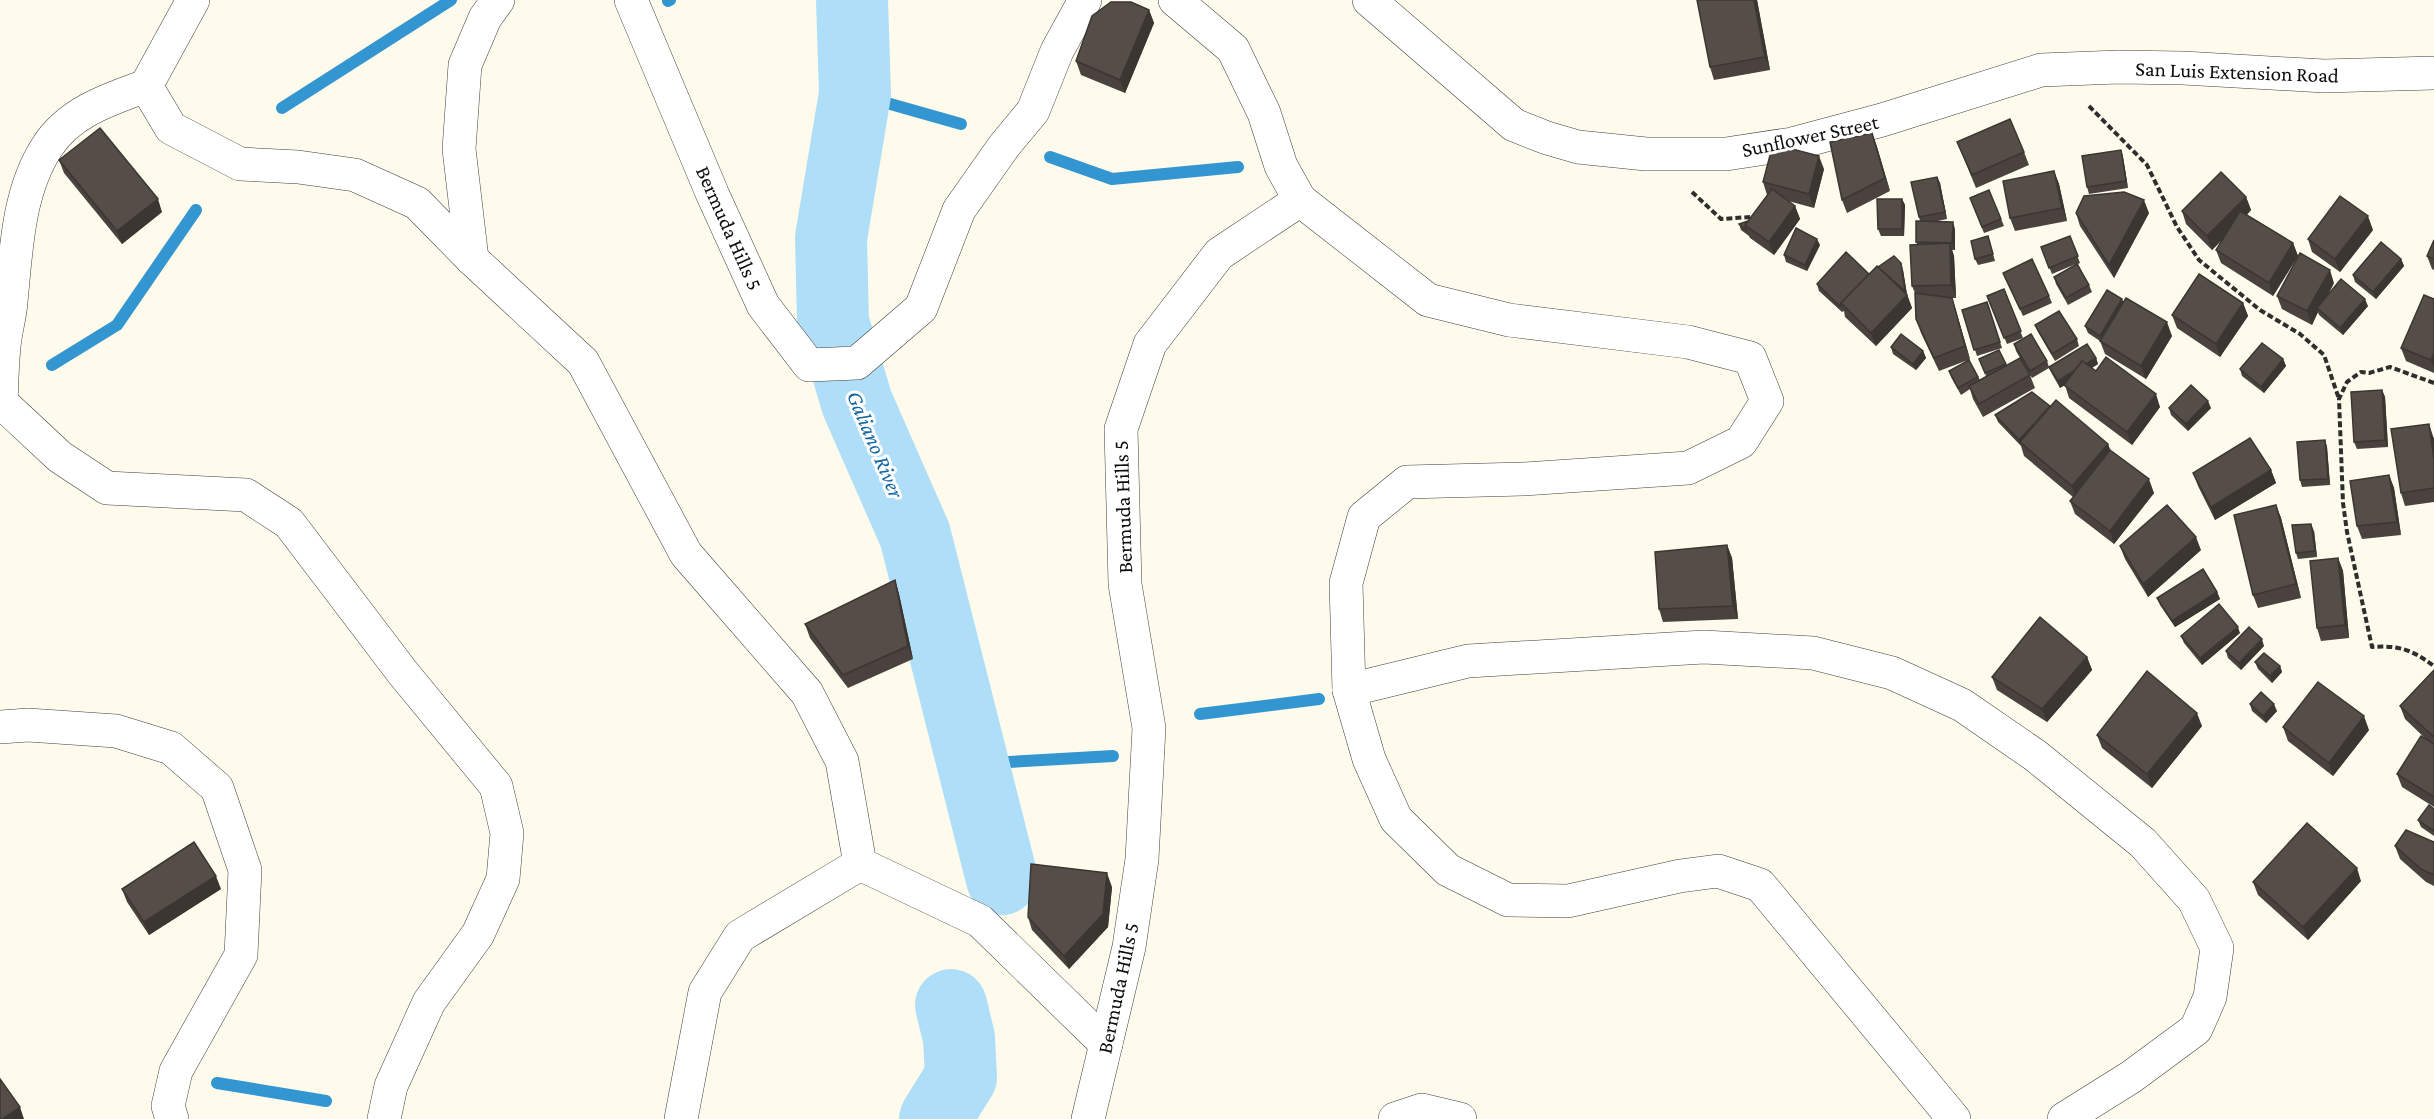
<svg xmlns="http://www.w3.org/2000/svg" width="2434" height="1119" font-family="'Crimson Pro',serif">
<rect width="100%" height="100%" fill="#fffbec"/>
<g fill="none" stroke-linecap="round" stroke-linejoin="round">
<g stroke="#3496d1" stroke-width="12">
<path d="M668,1L670,0"/>
<path d="M855,94L961,124"/>
<path d="M282,108L451,0"/>
<path d="M1050,157L1112,179L1238,167"/>
<path d="M52,365L117,325L196,210"/>
<path d="M1200,714L1319,699"/>
<path d="M972,764L1113,756"/>
<path d="M217,1083L326,1101"/>
</g>
<g stroke="#afdef8" stroke-width="72">
<path d="M852,0L855,94L831,238L833,322L857,403L915,535L1002,879"/>
<path d="M935,1119L961,1077L959,1038L951,1005"/>
</g>
<defs>
<g id="minor">
<path d="M193,0L146,86C110,99 69,112 47,147C18,191 16,251 11,302C10,317 5,332 4,347C2,365 2,384 1,402L60,457L107,488L246,495L289,523L403,673L496,786L507,833L503,879L478,934L429,1002L391,1086L384,1119"/>
<path d="M631,0L712,193L763,305L809,365L857,363L921,308L959,210L1004,146L1033,111L1057,51L1085,0"/>
<path d="M1369,0L1514,125L1547,138L1578,147L1646,154H1726L1792,144L1882,120L2041,70L2119,67L2183,68L2324,76L2434,73"/>
<path d="M146,86L171,128L240,164L298,167L355,175L417,203L472,259L583,362L686,554L807,693L842,761L860,864L980,921L1106,1044"/>
<path d="M1300,200L1428,300L1509,320L1688,342L1750,358L1767,401L1741,442L1688,468L1523,479L1407,482L1364,517L1346,583L1349,690"/>
<path d="M472,259L459,149L465,65L485,18L498,0"/>
<path d="M0,727L28,725L116,731L171,748L217,788L245,870L241,955L176,1071L168,1106L172,1119"/>
<path d="M681,1119L705,992L740,936L860,864"/>
<path d="M1088,1119L1129,947L1142,859L1149,728L1125,584L1121,429L1150,344L1219,254L1300,200L1281,166L1264,113L1233,49L1175,0"/>
<path d="M1395,1119L1422,1110L1460,1119"/>
<path d="M1954,1119L1760,885L1718,871L1680,876L1568,901L1508,900L1448,870L1396,819L1369,759L1349,690L1468,661L1704,647L1813,653L1892,673L1962,705L2036,756L2143,843L2194,900L2217,948L2210,997L2196,1029L2131,1077L2064,1119"/>
</g>
</defs>
<use href="#minor" stroke="#3f3f3f" stroke-width="34"/>
<g stroke="#2e2e2e" stroke-width="4" stroke-dasharray="6 3" stroke-linecap="butt">
<path d="M2089,106L2147,165L2177,227L2199,260L2260,310L2300,334L2324,355L2339,399"/>
<path d="M1692,192L1721,219L1750,217"/>
<path d="M2434,383L2390,367L2369,373L2361,372L2347,382L2339,399L2343,503L2347,532L2372,647C2400,645 2412,650 2434,666"/>
</g>
<use href="#minor" stroke="#fff" stroke-width="33"/>
</g>
<g fill="#49423e">
<path d="M1757,0L1770,70L1714,80L1710,67Z"/>
<path d="M1149,10L1154,23L1125,93L1081,75L1076,61Z"/>
<path d="M1872,133L1877,147L1890,191L1847,213L1842,200Z"/>
<path d="M1957,142L2024,152L2029,165L1976,188Z"/>
<path d="M2121,150L2123,157L2128,188L2089,194L2087,187Z"/>
<path d="M59,160L162,212L122,244L64,173Z"/>
<path d="M1824,169L1814,208L1788,201L1795,206L1800,219L1774,255L1750,238L1749,236L1741,230L1739,224L1748,221L1767,195L1763,182Z"/>
<path d="M2054,171L2059,184L2067,221L2015,231L2010,218Z"/>
<path d="M1937,177L1940,183L1947,219L1933,222L1955,229V250H1952L1954,256L1956,298H1952L1956,311L1970,359L1969,360L1980,380L1986,376L1979,359L2006,365L2030,375L2035,388L1983,417L1973,399L1970,389L1961,395L1951,377L1949,371L1968,360L1939,371L1921,333L1916,319L1915,293L1912,286L1917,244L1916,242L1920,221L1919,217Z"/>
<path d="M1989,190L2004,226L1984,233L1970,198Z"/>
<path d="M2246,197L2251,210L2247,215L2293,243L2298,256L2273,296L2221,263L2216,250L2224,238L2212,250L2186,224L2182,211Z"/>
<path d="M1902,199L1905,205L1904,236H1881L1878,229Z"/>
<path d="M2076,213H2149L2114,278L2080,226Z"/>
<path d="M2373,230L2340,272L2312,252L2308,239Z"/>
<path d="M1988,236L1995,261L1978,265L1975,259Z"/>
<path d="M2070,236L2080,263L2078,264L2089,285L2092,292L2068,305L2056,284L2054,277L2076,264L2052,274L2041,247Z"/>
<path d="M2434,240V270L2432,269L2427,256Z"/>
<path d="M1820,245L1807,271L1786,262L1784,255Z"/>
<path d="M2401,259L2404,266L2376,299L2355,282L2353,275Z"/>
<path d="M1878,267L1903,270L1907,294L1912,308L1876,346L1845,317L1844,311L1842,312L1819,291L1817,284L1869,274Z"/>
<path d="M2003,273L2049,296L2052,303L2023,316Z"/>
<path d="M2334,283L2328,295L2368,306L2343,335L2319,315L2318,312L2312,325L2282,309L2277,296Z"/>
<path d="M2004,289L2023,338L2007,344L1987,296Z"/>
<path d="M2434,299V373L2406,361L2401,348Z"/>
<path d="M1987,302L2002,348L1977,356L1962,310Z"/>
<path d="M2124,303L2172,336L2146,379L2105,354L2100,341L2088,333L2085,326Z"/>
<path d="M2243,303L2248,316L2220,357L2177,328L2172,315Z"/>
<path d="M2035,325L2077,339L2079,346L2055,361L2038,332Z"/>
<path d="M2014,344L2047,361L2049,367L2096,358L2098,364L2092,368L2160,407L2132,445L2069,398L2065,385L2060,388L2052,374L2049,368L2032,378L2016,351Z"/>
<path d="M1891,347L1923,351L1926,358L1916,370L1893,354Z"/>
<path d="M2283,359L2286,366L2264,393L2242,376L2240,369Z"/>
<path d="M2382,390L2385,397L2388,447L2357,449L2354,442Z"/>
<path d="M2169,408H2211L2188,431L2171,415Z"/>
<path d="M1995,415L2108,444L2110,450L2154,493L2114,544L2075,514L2070,501L2073,497L2024,456L2021,446L1998,422Z"/>
<path d="M2434,437V502L2405,506L2401,493Z"/>
<path d="M2325,440L2327,447L2330,485L2302,487L2300,480Z"/>
<path d="M2271,470L2276,483L2215,520L2198,486L2193,473Z"/>
<path d="M2389,475L2394,488L2401,535L2362,539L2357,526Z"/>
<path d="M2276,505L2281,518L2301,598L2258,608L2253,595Z"/>
<path d="M2314,531L2317,557L2298,559L2296,553Z"/>
<path d="M1727,545L1732,558L1738,619L1663,622L1659,609Z"/>
<path d="M2120,546L2201,550L2148,597L2125,559Z"/>
<path d="M2338,558L2343,571L2349,638L2321,641L2317,628Z"/>
<path d="M895,580L899,594L913,659L848,688L810,638L805,624Z"/>
<path d="M2217,592L2220,599L2175,627L2160,605L2157,598Z"/>
<path d="M2240,633L2202,665L2184,643L2181,636Z"/>
<path d="M2264,646L2241,670L2228,658L2226,651Z"/>
<path d="M2087,657L2092,670L2047,722L1997,690L1992,677Z"/>
<path d="M2255,662L2280,666L2282,672L2272,683L2258,669Z"/>
<path d="M2434,670V807L2402,787L2397,774L2428,741L2405,719L2400,706Z"/>
<path d="M2250,704L2277,711L2266,723L2252,711Z"/>
<path d="M2202,726L2152,788L2102,748L2097,735Z"/>
<path d="M2283,727L2369,730L2333,776L2288,741Z"/>
<path d="M2434,809V836L2421,827L2418,820Z"/>
<path d="M2434,842V886L2426,882L2400,859L2395,846Z"/>
<path d="M2361,881L2308,940L2258,895L2253,882Z"/>
<path d="M1112,887L1108,927L1069,969L1032,930L1028,917Z"/>
<path d="M122,889H221L149,935L127,902Z"/>
</g>
<g fill="#3c3632">
<path d="M1754,0H1757L1770,70L1765,57Z"/>
<path d="M1149,10L1154,23L1125,93L1120,80Z"/>
<path d="M1872,133L1877,147L1890,191L1885,178Z"/>
<path d="M2121,150L2123,157L2128,188L2126,181Z"/>
<path d="M1819,156L1824,169L1814,208L1809,194Z"/>
<path d="M2054,171L2059,184L2067,221L2062,208Z"/>
<path d="M1937,177L1940,183L1947,219L1945,212Z"/>
<path d="M2246,197L2251,210L2212,250L2207,236Z"/>
<path d="M158,199L162,212L122,244L117,231Z"/>
<path d="M1902,199L1905,205L1904,236L1902,229Z"/>
<path d="M2144,200L2149,213L2114,278L2109,265Z"/>
<path d="M1795,206L1800,219L1774,255L1769,242Z"/>
<path d="M2368,216L2373,230L2340,272L2335,259Z"/>
<path d="M1953,222L1955,229V250L1952,243Z"/>
<path d="M1817,239L1820,245L1807,271L1805,265Z"/>
<path d="M1950,243L1954,256L1956,298L1951,285Z"/>
<path d="M2293,243L2298,256L2273,296L2269,283Z"/>
<path d="M2401,259L2404,266L2376,299L2373,292Z"/>
<path d="M1901,263L1903,270L1907,295L1912,308L1876,346L1871,333L1907,296L1905,291Z"/>
<path d="M2330,270L2334,283L2319,310L2317,308L2318,312L2312,325L2307,311Z"/>
<path d="M1952,298L1956,311L1970,359L1965,346Z"/>
<path d="M2122,299L2125,305L2103,342L2100,336Z"/>
<path d="M2365,299L2368,306L2343,335L2340,328Z"/>
<path d="M2243,303L2248,316L2220,357L2216,344Z"/>
<path d="M2167,322L2172,336L2146,379L2141,366Z"/>
<path d="M1923,351L1926,358L1916,370L1913,364Z"/>
<path d="M2434,353V369L2431,360Z"/>
<path d="M2096,358L2098,364L2060,388L2058,381Z"/>
<path d="M2283,359L2286,366L2264,393L2261,387Z"/>
<path d="M2382,390L2385,397L2388,447L2385,440Z"/>
<path d="M2156,394L2160,407L2132,445L2127,432Z"/>
<path d="M2208,401L2211,408L2188,431L2186,424Z"/>
<path d="M2051,407L2020,443L2019,440Z"/>
<path d="M2429,424L2434,439V460Z"/>
<path d="M2325,440L2327,447L2330,485L2328,479Z"/>
<path d="M2108,444L2113,457L2076,499L2072,486Z"/>
<path d="M2271,470L2276,483L2215,520L2211,507Z"/>
<path d="M2389,475L2394,488L2401,535L2397,522Z"/>
<path d="M2149,479L2154,493L2114,544L2110,531Z"/>
<path d="M2276,505L2281,518L2301,598L2296,584Z"/>
<path d="M2311,524L2314,531L2317,557L2315,551Z"/>
<path d="M2196,537L2201,550L2148,597L2143,584Z"/>
<path d="M1727,545L1732,558L1738,619L1733,606Z"/>
<path d="M2338,558L2343,571L2349,638L2345,625Z"/>
<path d="M895,580L899,594L913,659L908,646Z"/>
<path d="M2217,592L2220,599L2175,627L2172,621Z"/>
<path d="M2238,627L2240,633L2202,665L2200,658Z"/>
<path d="M2262,639L2264,646L2241,670L2239,663Z"/>
<path d="M2087,657L2092,670L2047,722L2042,709Z"/>
<path d="M2280,666L2282,672L2272,683L2270,676Z"/>
<path d="M2274,704L2277,711L2266,723L2263,716Z"/>
<path d="M2197,713L2202,726L2152,788L2147,774Z"/>
<path d="M2364,716L2369,730L2333,776L2329,763Z"/>
<path d="M2357,868L2361,881L2308,940L2303,927Z"/>
<path d="M1107,873L1112,887L1108,927L1069,969L1064,956Z"/>
<path d="M216,876L221,889L149,935L144,922Z"/>
<path d="M20,1107L24,1119H2Z"/>
</g>
<g fill="#554d48" stroke="#3c3632" stroke-width="1.5">
<path d="M1697,0H1754L1765,57L1710,67Z"/>
<path d="M1111,2H1131L1149,10L1120,80L1076,61L1092,16Z"/>
<path d="M2010,119L2024,152L1972,175L1957,142Z"/>
<path d="M100,128L158,199L117,231L59,160Z"/>
<path d="M1872,133L1885,178L1842,200L1830,142Z"/>
<path d="M1773,144L1819,156L1809,194L1763,182Z"/>
<path d="M2121,150L2126,181L2087,187L2082,156Z"/>
<path d="M2054,171L2062,208L2010,218L2003,181Z"/>
<path d="M2221,172L2246,197L2207,236L2182,211Z"/>
<path d="M1937,177L1945,212L1919,217L1911,182Z"/>
<path d="M1772,189L1795,206L1769,242L1745,225Z"/>
<path d="M1989,190L2001,219L1982,227L1970,198Z"/>
<path d="M2124,192L2144,200L2109,265L2076,213L2084,196Z"/>
<path d="M2340,196L2368,216L2335,259L2308,239Z"/>
<path d="M1877,199H1902V229H1878Z"/>
<path d="M2240,211L2293,243L2269,283L2216,250Z"/>
<path d="M1748,221L1745,225L1746,230L1739,224Z"/>
<path d="M1916,221L1953,222L1952,243L1916,242Z"/>
<path d="M1796,228L1817,239L1805,265L1784,255Z"/>
<path d="M1988,236L1993,254L1975,259L1971,241Z"/>
<path d="M2070,236L2078,256L2049,268L2041,247Z"/>
<path d="M2434,240V259L2427,256Z"/>
<path d="M2381,242L2401,259L2373,292L2353,275Z"/>
<path d="M1950,243L1951,285L1912,286L1910,245Z"/>
<path d="M1846,252L1869,274L1841,303V304L1840,306L1817,284Z"/>
<path d="M2300,253L2330,270L2307,311L2277,296Z"/>
<path d="M1894,256L1901,263L1905,291L1878,267Z"/>
<path d="M2032,259L2049,296L2020,309L2003,273Z"/>
<path d="M2077,264L2089,285L2066,298L2054,277Z"/>
<path d="M1877,266L1907,295L1871,333L1841,303Z"/>
<path d="M2199,274L2243,303L2216,344L2172,315Z"/>
<path d="M2341,279L2365,299L2340,328L2317,308Z"/>
<path d="M2004,289L2021,331L2004,338L1987,296Z"/>
<path d="M2107,290L2122,299L2100,336L2085,326Z"/>
<path d="M1915,293L1952,298L1965,346L1934,358L1916,319Z"/>
<path d="M2424,295L2434,299V353L2431,360L2401,348Z"/>
<path d="M2126,298L2167,322L2141,366L2100,341Z"/>
<path d="M1987,302L2000,342L1974,350L1962,310Z"/>
<path d="M2059,311L2077,339L2052,354L2035,325Z"/>
<path d="M1901,334L1923,351L1913,364L1891,347Z"/>
<path d="M2031,334L2047,361L2030,371L2014,344Z"/>
<path d="M2262,343L2283,359L2261,387L2240,369Z"/>
<path d="M2087,344L2096,358L2086,364L2082,361L2075,370L2058,381L2049,367Z"/>
<path d="M1999,350L2006,364L1985,373L1979,359Z"/>
<path d="M2106,357L2156,394L2127,432L2064,385L2082,361L2096,371Z"/>
<path d="M2020,358L2030,375L1979,404L1969,386Z"/>
<path d="M1969,360L1978,377L1958,388L1949,371Z"/>
<path d="M2191,385L2208,401L2186,424L2169,408Z"/>
<path d="M2382,390L2385,440L2354,442L2351,392Z"/>
<path d="M2032,392L2050,406L2019,440L1995,415Z"/>
<path d="M2056,400L2108,444L2072,486L2020,442Z"/>
<path d="M2429,424L2434,460V488L2401,493L2391,429Z"/>
<path d="M2250,438L2271,470L2211,507L2193,473Z"/>
<path d="M2325,440L2328,479L2300,480L2297,442Z"/>
<path d="M2110,450L2149,479L2110,531L2070,501Z"/>
<path d="M2389,475L2397,522L2357,526L2350,481Z"/>
<path d="M2167,505L2196,537L2143,584L2120,546Z"/>
<path d="M2276,505L2296,584L2253,595L2234,515Z"/>
<path d="M2311,524L2315,551L2296,553L2292,525Z"/>
<path d="M1727,545L1733,606L1659,609L1655,552Z"/>
<path d="M2338,558L2345,625L2317,628L2310,561Z"/>
<path d="M2203,569L2217,592L2172,621L2157,598Z"/>
<path d="M895,580L908,646L843,675L805,624Z"/>
<path d="M2219,604L2238,627L2200,658L2181,636Z"/>
<path d="M2040,617L2087,657L2042,709L1992,677Z"/>
<path d="M2249,627L2262,639L2239,663L2226,651Z"/>
<path d="M2264,653L2280,666L2270,676L2255,662Z"/>
<path d="M2434,670V737L2400,706Z"/>
<path d="M2147,671L2197,713L2147,774L2097,735Z"/>
<path d="M2318,682L2364,716L2329,763L2283,727Z"/>
<path d="M2261,692L2274,704L2263,716L2250,704Z"/>
<path d="M2421,736L2434,744V797L2397,774Z"/>
<path d="M2429,805L2434,809V831L2418,820Z"/>
<path d="M2307,823L2357,868L2303,927L2253,882Z"/>
<path d="M2406,830L2434,842V875L2421,869L2395,846Z"/>
<path d="M194,842L216,876L144,922L122,889Z"/>
<path d="M1031,864L1107,873L1103,914L1064,956L1028,917Z"/>
<path d="M0,1079L20,1107L2,1119H0Z"/>
</g>
<g text-anchor="middle" stroke-width="6" stroke-linejoin="round" paint-order="stroke">
<g font-size="21" fill="#0c0c0c" stroke="#fff">
<text transform="translate(2237 72) rotate(2)" y="7">San Luis Extension Road</text>
<text transform="translate(1810 136) rotate(-12)" y="7">Sunflower Street</text>
<text transform="translate(729 228) rotate(66)" y="7">Bermuda Hills 5</text>
<text transform="translate(1123 507) rotate(-92)" y="7">Bermuda Hills 5</text>
<text transform="translate(1118 988) rotate(-78)" y="7">Bermuda Hills 5</text>
</g>
<g font-size="22" font-style="italic" fill="#1266a1" stroke="#fff">
<text transform="translate(876 444) rotate(67)" y="8">Galiano River</text>
</g>
</g>
</svg>
